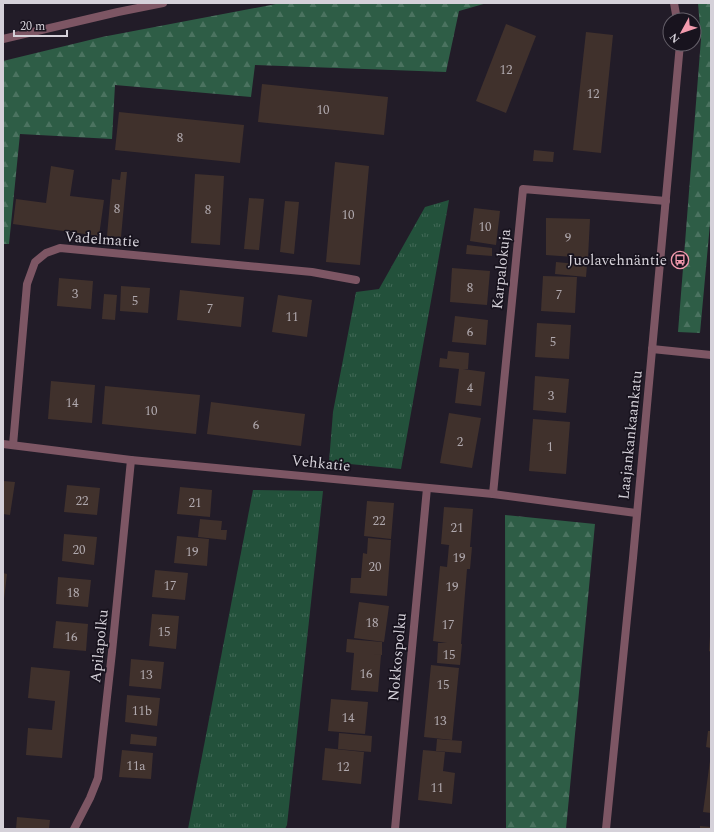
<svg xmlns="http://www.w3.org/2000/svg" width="714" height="832" font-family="Spectral,serif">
<defs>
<pattern id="forest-firs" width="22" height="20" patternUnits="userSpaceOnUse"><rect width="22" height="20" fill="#2e5d46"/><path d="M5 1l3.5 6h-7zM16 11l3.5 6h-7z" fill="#4b7360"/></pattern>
<pattern id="park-tufts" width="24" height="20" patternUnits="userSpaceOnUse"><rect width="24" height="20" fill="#23513b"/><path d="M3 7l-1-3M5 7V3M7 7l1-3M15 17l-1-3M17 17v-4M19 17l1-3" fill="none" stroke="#426957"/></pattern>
</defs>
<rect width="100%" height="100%" fill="#221c28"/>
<g fill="url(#forest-firs)">
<path d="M281,3H487L459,11L446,72L255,65L251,97L115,85L112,139L20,134L9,244H3V61L102,37Z"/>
<path d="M698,3H711V213L700,333L678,332L701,39Z"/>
<path d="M505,515L595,524L566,829H506Z"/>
</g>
<g fill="url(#park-tufts)">
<path d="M449,200L401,469L329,462L333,412L356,292L379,289L425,207Z"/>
<path d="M253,490L323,491L287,825L285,829H188Z"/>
</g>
<g fill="#40312c">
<path d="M506,24L536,36L506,113L476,101Z"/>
<path d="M586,32L613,35L601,153L573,150Z"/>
<path d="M262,84L388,97L384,135L258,122Z"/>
<path d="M119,112L244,125L240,163L115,150Z"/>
<path d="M534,150L554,152L553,162L533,161Z"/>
<path d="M335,162L369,166L360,265L326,262Z"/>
<path d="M51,166L74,170L70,196L104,200L99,236L13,224L16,199L46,203Z"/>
<path d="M121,172H127L121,237L107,236L112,179L120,180Z"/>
<path d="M195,174L224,176L220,245L191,243Z"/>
<path d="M249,198L264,199L259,250L244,249Z"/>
<path d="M285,201L299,202L294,254L280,252Z"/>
<path d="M474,208L500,211L496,245L470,241Z"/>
<path d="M546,218L590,219L588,258L546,255Z"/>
<path d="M467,245L492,248V256L466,254Z"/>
<path d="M556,262L587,265L586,277L555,274Z"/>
<path d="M452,268L490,271L487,305L450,302Z"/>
<path d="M543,276L577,277L575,313L541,311Z"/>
<path d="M59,278L93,281L91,309L57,306Z"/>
<path d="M121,286L150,288L148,313L120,311Z"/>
<path d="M180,290L244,297L241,327L177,320Z"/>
<path d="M104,294L117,295L115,320L102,319Z"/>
<path d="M278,295L312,300L307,337L272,332Z"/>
<path d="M455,316L488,320L486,345L452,342Z"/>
<path d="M537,323L571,325L569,359L535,357Z"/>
<path d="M448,351L469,353L468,369H463L485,372L481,406L455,403L459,369L439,367L440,358L447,359Z"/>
<path d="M535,376L569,379L566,413L533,410Z"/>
<path d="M51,381L95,385L92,423L48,419Z"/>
<path d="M105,386L200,395L196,434L102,424Z"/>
<path d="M211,402L305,414L301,446L207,434Z"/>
<path d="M449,413L481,418L472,468L440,463Z"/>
<path d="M533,419L570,422L566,474L529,471Z"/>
<path d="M3,481L15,482L10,515L3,514Z"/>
<path d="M67,485L100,488L97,515L64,512Z"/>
<path d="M180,487L212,490L210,517L177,514Z"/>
<path d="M367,501L394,503L391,539L364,536Z"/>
<path d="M444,507L473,509L470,547H472L470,569H467L464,606L461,644H462L460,665L437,663L438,643H447L433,641L440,566L447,567L449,545L456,546L441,544Z"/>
<path d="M200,519L222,521L221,530H227L226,540L198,537Z"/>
<path d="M64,534L97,537L94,565L62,561Z"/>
<path d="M177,536L209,539L207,566L174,563Z"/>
<path d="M368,538L391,540L390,555L372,553L390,555L387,596L350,593L351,578H361L363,553L367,554Z"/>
<path d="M155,570L188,573L185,600L152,597Z"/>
<path d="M3,573L7,574L4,599H3Z"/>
<path d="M58,577L91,580L88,607L56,604Z"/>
<path d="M359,602L389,606L384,642L354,638Z"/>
<path d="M152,614L179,616L176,649L149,646Z"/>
<path d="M56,621L88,624L86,651L53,648Z"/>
<path d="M710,636H711V652L709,651Z"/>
<path d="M347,639L382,642V655L361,654L381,655L378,692L351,690L354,653L346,652Z"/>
<path d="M131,659L164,662L161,689L129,686Z"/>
<path d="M431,665L459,668L452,740L424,737Z"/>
<path d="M31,667L70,671L62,758L26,755L28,728L52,730L55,701L28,698Z"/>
<path d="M127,695L160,698L157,726L125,722Z"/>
<path d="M331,699L368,702L365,734L328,731Z"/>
<path d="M708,731H711V748L706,747Z"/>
<path d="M339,733L372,736L371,752L338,749Z"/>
<path d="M131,734L157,737L156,746L130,744Z"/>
<path d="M437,739L462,741L461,753L436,751Z"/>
<path d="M325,748L364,752L361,784L322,780Z"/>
<path d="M122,750L153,753L151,779L119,777Z"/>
<path d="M423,750L445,752L443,771L455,773L452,804L418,800Z"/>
<path d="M710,761H711V813L703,812Z"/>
<path d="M17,817L50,820L49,829H16Z"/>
<path d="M700,826L711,827V829H700Z"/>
</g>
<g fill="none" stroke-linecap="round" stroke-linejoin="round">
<g stroke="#7d5664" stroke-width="8">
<path d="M652,349L711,355"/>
<path d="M3,444L131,460L493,494L636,513"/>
<path d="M13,445L27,284L35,262L46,253L60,248L312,272L356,280"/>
<path d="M493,494L523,189L666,201"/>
<path d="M74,829L90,798L98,778L112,652L131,460"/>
<path d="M395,829L427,488"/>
</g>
<g stroke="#7d5664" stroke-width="8">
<path d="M674,3L677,20"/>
<path d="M3,39L118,12L163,3"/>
<path d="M606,829L633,558L680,44"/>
</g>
</g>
<defs>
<symbol id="bus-ring" viewBox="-11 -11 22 22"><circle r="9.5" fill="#18131e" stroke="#f29aad" stroke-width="1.5"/><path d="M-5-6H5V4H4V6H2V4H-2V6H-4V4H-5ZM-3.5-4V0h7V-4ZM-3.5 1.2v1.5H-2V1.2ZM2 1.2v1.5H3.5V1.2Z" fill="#f29aad"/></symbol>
</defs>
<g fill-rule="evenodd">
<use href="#bus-ring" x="670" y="250" width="20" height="20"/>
</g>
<g text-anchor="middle" stroke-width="3.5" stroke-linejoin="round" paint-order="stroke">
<g font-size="13" fill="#b0a9ae">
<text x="506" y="74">12</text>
<text x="593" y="98">12</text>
<text x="323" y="114">10</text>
<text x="180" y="142">8</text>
<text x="117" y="213">8</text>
<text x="208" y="214">8</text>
<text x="348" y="219">10</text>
<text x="485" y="231">10</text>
<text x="568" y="242">9</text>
<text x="470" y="292">8</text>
<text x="75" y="298">3</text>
<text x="559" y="299">7</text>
<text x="135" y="305">5</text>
<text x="210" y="313">7</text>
<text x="292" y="321">11</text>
<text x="470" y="336">6</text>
<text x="553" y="346">5</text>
<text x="470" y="392">4</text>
<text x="551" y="400">3</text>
<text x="72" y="407">14</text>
<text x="151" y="415">10</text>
<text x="256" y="429">6</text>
<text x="460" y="446">2</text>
<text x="550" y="451">1</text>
<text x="82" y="505">22</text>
<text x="195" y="507">21</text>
<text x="379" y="525">22</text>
<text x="457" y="532">21</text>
<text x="79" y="554">20</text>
<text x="192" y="556">19</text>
<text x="459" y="562">19</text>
<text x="375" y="571">20</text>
<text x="170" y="590">17</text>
<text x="452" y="591">19</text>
<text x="73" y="597">18</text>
<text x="372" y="627">18</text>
<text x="448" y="629">17</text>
<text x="164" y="636">15</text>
<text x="71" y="641">16</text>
<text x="449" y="659">15</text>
<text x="366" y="678">16</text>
<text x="146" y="679">13</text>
<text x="443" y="689">15</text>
<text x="142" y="715">11b</text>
<text x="348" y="722">14</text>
<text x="440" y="725">13</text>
<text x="136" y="770">11a</text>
<text x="343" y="771">12</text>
<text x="437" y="792">11</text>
</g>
<g font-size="15" fill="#d5d1d9" stroke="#18131e">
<text transform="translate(102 239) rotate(4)" y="5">Vadelmatie</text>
<text transform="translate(501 269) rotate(-84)" y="5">Karpalokuja</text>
<text transform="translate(630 435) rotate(-84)" y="5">Laajankankaankatu</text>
<text transform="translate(321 463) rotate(6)" y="5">Vehkatie</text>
<text transform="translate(99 646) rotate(-84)" y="5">Apilapolku</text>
<text transform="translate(397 657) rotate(-85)" y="5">Nokkospolku</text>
</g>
<g font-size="15" fill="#d5d1d9" stroke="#18131e" text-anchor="end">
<text x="667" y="265">Juolavehnäntie</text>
</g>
</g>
<rect width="714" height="832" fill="none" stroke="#d5d1d9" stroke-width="8"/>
<g transform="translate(682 32) rotate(230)"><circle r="19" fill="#18131e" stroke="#645f69"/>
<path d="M0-3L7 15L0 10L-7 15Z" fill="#f29aad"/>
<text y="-6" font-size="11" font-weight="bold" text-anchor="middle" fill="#d5d1d9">N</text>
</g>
<path d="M14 30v6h53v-6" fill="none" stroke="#d5d1d9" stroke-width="2"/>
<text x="20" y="30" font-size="12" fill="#d5d1d9" stroke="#18131e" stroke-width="3" paint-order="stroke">20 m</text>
</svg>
